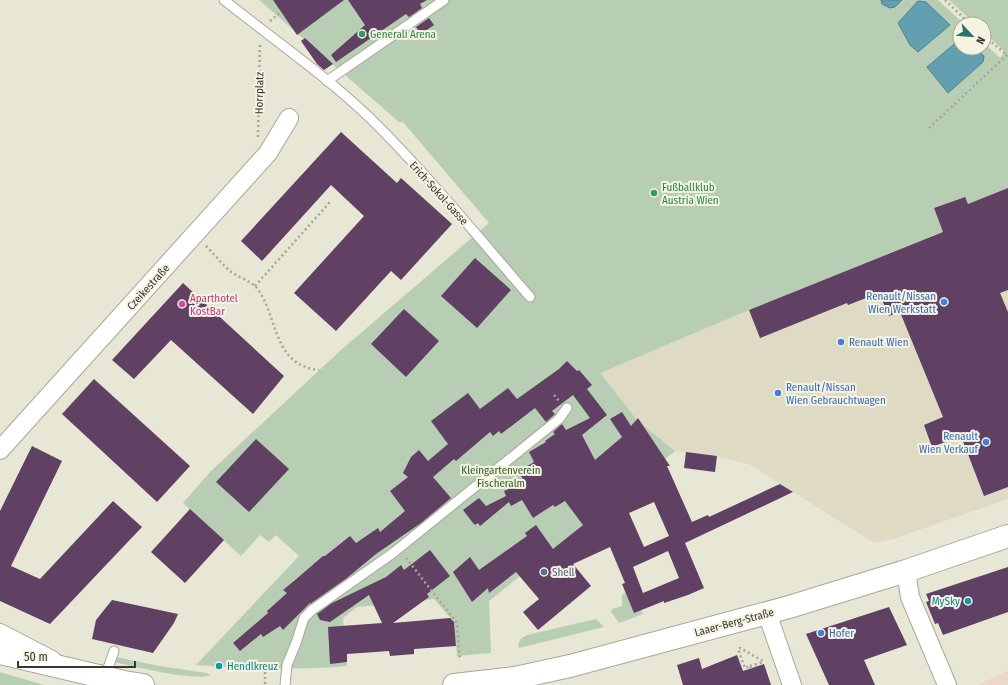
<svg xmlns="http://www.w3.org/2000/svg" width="1008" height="685" font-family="'Fira Sans Condensed',sans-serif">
<rect width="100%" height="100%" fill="#e8e6d5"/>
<path fill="#dedac3" d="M1008,188V499L893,539L874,543L749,464L705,454L675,451L637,420L599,373L749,310L942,232L934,208L965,197L968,204Z"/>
<path fill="#ecd7c9" d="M1008,671V685H977Z"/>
<g fill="#b7ceb5">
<path d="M259,0H881L882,4L895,7L902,0H938L964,24H960V48H984V43L1000,58L1005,52L984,32V24H975L949,0H1008V188L968,204L964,197L934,208L943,232L749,310L600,373L637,420L675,451L489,601L491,653L457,656L454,622L434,599L357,607L343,618L347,666C297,670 247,669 196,665L299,556L276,535L269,542L260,535L241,556L183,503L211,471L341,350L489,223L402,121L400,123Z"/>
<path d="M626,592L641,610L643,614L619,623L611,612L612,609L622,606V595Z"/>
<path d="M596,619L604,627L519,648C517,641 521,638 527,635Z"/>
<path d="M116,657L159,666L207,673L210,675C199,682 130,666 114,662Z"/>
<path d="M0,672L44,685H0Z"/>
</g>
<g fill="#62a0b1" stroke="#55808a">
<path d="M881,0H902L895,7L890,8L882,4Z"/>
<path d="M918,1L926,2L950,25L918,52L910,45L898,23Z"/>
<path d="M960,39V48H975L984,56L983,62L948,93L927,67Z"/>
</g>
<g fill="#604063" fill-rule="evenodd">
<path d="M273,0H344L297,35Z"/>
<path d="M348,0H427L420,4L422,8L409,17L406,14L336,62L331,55L365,25Z"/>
<path d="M429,18L434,25L421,34L416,27Z"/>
<path d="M305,38L333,64L324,70L317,64L301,41Z"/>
<path d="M341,132L397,183L401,178L452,224L401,280L391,271L336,331L294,293L364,216L331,185L262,261L241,241Z"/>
<path d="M1008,188V290L1000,293L1008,312V487L984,496L961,436L932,447L924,425L943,417L900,312L889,316L879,293L848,305L847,303L760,338L749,310L943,232L934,208L965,197L968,204Z"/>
<path d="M475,258L511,290L477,328L441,296Z"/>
<path d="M183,283L284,376L253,414L171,340L134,379L112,360Z"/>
<path d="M404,309L439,341L406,377L371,344Z"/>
<path d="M567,361L577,371L579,370L592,385L587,389L607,415L582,435L595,460L622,437L610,419L622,412L631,426L638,418L670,466H667L692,522L708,515L709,517L780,484L793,492L685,543L704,588L688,595L664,603V601L634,613L622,584L625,583L610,547L573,564L591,586L538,630L523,612L539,599L516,572L489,593L488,588L472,602L453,572L470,557L479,570L527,536L525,533L536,525L553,549L583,525L565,501L555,507L553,505L533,518L522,500L511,506L509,502L480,526L478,523L475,525L473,523L463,510L479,498L486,506L506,496L504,491L525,482L518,472L534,462L529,452L546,442L545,441L555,434L553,432L562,424L566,430L590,418L573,395L552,411L555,414L546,422L535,408L501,434L499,431L493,436L490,432L456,461L454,459L433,477L451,498L421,523L376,554L347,578L310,604V603L283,630L280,626L263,637L261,634L240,651L233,643L268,613L267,611L287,593L283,590L294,581L323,556H325L350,536L356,543L378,528L380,532L405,511L390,491L408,477L403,473L411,457L419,450L428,461L448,444L431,421L468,393L480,409L508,388L517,399L559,369ZM654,502L669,536L644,547L629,513ZM668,551L679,578L643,593L633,567Z"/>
<path d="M94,379L190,466L157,502L62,414Z"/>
<path d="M256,439L289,469L249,512L216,482Z"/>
<path d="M32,446L62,461L11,566L40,579L113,501L142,527L50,624L0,601V511Z"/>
<path d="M686,452L717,456L715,472L684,468Z"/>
<path d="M190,509L224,540L185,583L151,552Z"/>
<path d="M430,550L450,576L427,594L429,597L393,623L450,618L454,622L456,646L414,649V654L390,656L389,651L347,654V662L330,664L328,627L382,623L369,595L330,622L320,620L317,614L332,603L386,577L401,565L404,570Z"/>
<path d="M1008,567V612L943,635L938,623L935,624L926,602L929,601L926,594Z"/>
<path d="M112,600L178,614L174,623L153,653L92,639L96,620Z"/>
<path d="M889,607L907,645L864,660L875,685H829L806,634Z"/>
<path d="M737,655L743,671L764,664L771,685H683L677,665L699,658L702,669Z"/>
</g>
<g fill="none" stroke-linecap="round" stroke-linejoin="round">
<defs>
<g id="service">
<path d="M224,0C273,39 325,75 370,118C427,174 478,237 530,297"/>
<path d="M327,81L444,0"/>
<path d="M105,677L114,651"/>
<path d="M285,685L287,665L296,643L304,618L312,610L393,553L559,419L567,408"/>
</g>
<g id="minor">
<path d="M0,450L268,153L289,118"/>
<path d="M906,571L910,597L947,685"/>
<path d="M767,613L792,685"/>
<path d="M0,633L52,660"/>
</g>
<g id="secondary">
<path d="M0,653L124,682L143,685"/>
<path d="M454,685L515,678L570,666L789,607L906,571L1008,536"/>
</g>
</defs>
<use href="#service" stroke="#a9a797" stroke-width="11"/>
<use href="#minor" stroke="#a9a797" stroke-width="20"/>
<use href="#secondary" stroke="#a9a797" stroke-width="24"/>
<g stroke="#a6a597" stroke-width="2.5" stroke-dasharray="2 3" stroke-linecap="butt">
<path d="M945,0L970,24"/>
<path d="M270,21L281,12"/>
<path d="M984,36L1007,55"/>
<path d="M929,128L1007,55"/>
<path d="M258,137L260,42"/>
<path d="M206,246C214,254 221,263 230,271C237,277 249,280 256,287C279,315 271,365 319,370"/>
<path d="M255,286L330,202"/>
<path d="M554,395L559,401"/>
<path d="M406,558L457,623L460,660"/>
<path d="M750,666L763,662"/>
<path d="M751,669L750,666L745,668L738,649L740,648L763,661L765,660"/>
<path d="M265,672V685"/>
</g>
<use href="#service" stroke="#fff" stroke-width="9"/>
<use href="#minor" stroke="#fff" stroke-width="18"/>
<use href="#secondary" stroke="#fff" stroke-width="22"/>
</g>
<g fill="#2e9e5b" stroke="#f6f3e2" stroke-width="1.5">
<circle cx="362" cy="34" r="4"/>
<circle cx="654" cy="193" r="4"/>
</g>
<g fill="#3f7fe0" stroke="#f6f3e2" stroke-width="1.5">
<circle cx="944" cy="302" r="4"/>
<circle cx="841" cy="342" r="4"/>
<circle cx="778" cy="393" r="4"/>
<circle cx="986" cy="442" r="4"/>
<circle cx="821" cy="633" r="4"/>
</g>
<circle fill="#d1479c" stroke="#f6f3e2" stroke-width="1.5" cx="182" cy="304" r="4"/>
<circle fill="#5c6f8a" stroke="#f6f3e2" stroke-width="1.5" cx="544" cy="572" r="4"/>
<g fill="#0f9aa8" stroke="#f6f3e2" stroke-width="1.5">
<circle cx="968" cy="601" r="4"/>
<circle cx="219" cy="666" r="4"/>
</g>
<g text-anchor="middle" stroke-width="4" stroke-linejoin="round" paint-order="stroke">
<g font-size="11" fill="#27864d" stroke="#f6f3e2" text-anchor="start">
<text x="370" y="38">Generali Arena</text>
<text x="662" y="191">Fußballklub<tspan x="662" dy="13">Austria Wien</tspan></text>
</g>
<g font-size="11" fill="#37362f" stroke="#f6f3e2">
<text transform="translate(259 93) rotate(-89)" y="4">Horrplatz</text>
<text transform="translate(439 193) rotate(48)" y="4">Erich-Sokol-Gasse</text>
<text transform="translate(148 287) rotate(-48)" y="4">Czeikestraße</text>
<text transform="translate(734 622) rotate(-15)" y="4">Laaer-Berg-Straße</text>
</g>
<g font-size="11" fill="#366cbe" stroke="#f6f3e2" text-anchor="start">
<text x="936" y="300" text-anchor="end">Renault/Nissan<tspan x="936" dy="13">Wien Werkstatt</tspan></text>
<text x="849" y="346">Renault Wien</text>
<text x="786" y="391">Renault/Nissan<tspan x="786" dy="13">Wien Gebrauchtwagen</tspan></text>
<text x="978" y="440" text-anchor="end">Renault<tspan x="978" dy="13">Wien Verkauf</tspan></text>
<text x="829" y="637">Hofer</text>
</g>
<g font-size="11" fill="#b23c85" stroke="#f6f3e2" text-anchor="start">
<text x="190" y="302">Aparthotel<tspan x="190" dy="13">KostBar</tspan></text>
</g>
<g font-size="11" fill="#2c5e2a" stroke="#f6f3e2">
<text x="501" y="474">Kleingartenverein<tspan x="501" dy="13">Fischeralm</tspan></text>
</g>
<g font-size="11" fill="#4e5e75" stroke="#f6f3e2" text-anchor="start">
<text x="552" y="576">Shell</text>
</g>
<g font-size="11" fill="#0d838f" stroke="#f6f3e2" text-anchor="end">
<text x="960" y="605">MySky</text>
<text x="227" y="670" text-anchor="start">Hendlkreuz</text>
</g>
</g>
<g transform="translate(972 36) rotate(116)"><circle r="19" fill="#f6f3e2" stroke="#aaa79a"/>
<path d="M0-3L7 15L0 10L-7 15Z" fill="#2a736f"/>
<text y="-6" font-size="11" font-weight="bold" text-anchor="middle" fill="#37362f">N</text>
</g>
<path d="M18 661v6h117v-6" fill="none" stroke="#37362f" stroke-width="2"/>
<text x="24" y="661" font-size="12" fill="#37362f" stroke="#f6f3e2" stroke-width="3" paint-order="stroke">50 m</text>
</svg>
